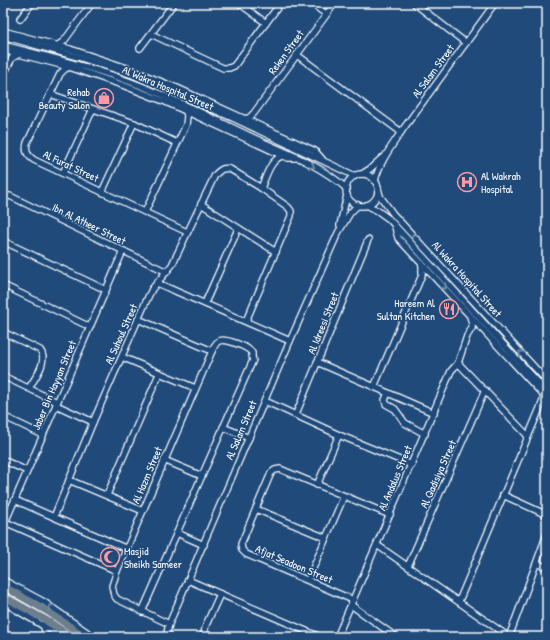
<svg xmlns="http://www.w3.org/2000/svg" width="550" height="640" font-family="'Patrick Hand',sans-serif">
<rect width="100%" height="100%" fill="#1f4a7a"/>
<filter id="ink" filterUnits="userSpaceOnUse"><feTurbulence type="fractalNoise" baseFrequency=".025" numOctaves="2"/><feDisplacementMap in="SourceGraphic" scale="8" xChannelSelector="R" yChannelSelector="G"/><feConvolveMatrix kernelMatrix="1 2 1 2 8 2 1 2 1" color-interpolation-filters="sRGB"/></filter>
<g filter="url(#ink)">
<g fill="none" stroke-linecap="round" stroke-linejoin="round">
<defs>
<g id="minor">
<path d="M239,3L266,23"/>
<path d="M311,3L326,14"/>
<path d="M414,3L466,43"/>
<path d="M20,19L32,3"/>
<path d="M3,31L70,49L127,68L177,88L315,151L322,159"/>
<path d="M151,34L223,68H229L234,66L277,8"/>
<path d="M3,36L78,57L133,75L233,118L355,176"/>
<path d="M3,45C41,55 80,64 117,77C164,93 209,117 254,138C285,152 321,165 347,189"/>
<path d="M57,46L64,41L92,3"/>
<path d="M140,48L174,3"/>
<path d="M3,50L69,67L125,86L166,102L288,158H296"/>
<path d="M297,55L401,132"/>
<path d="M70,67L65,69L60,74L27,143C25,151 27,155 34,160L187,232"/>
<path d="M3,76L12,58L19,54"/>
<path d="M50,94L134,123L177,143"/>
<path d="M243,119L249,118L254,113L335,3"/>
<path d="M63,173L93,109"/>
<path d="M362,174L370,169L382,158"/>
<circle cx="362" cy="190" r="16"/>
<path d="M375,181C379,163 391,147 401,132L495,3"/>
<path d="M261,188C266,177 270,160 282,156"/>
<path d="M378,188L380,196L393,214L547,381"/>
<path d="M102,192L134,123"/>
<path d="M3,197L10,196L167,272"/>
<path d="M201,204L276,252"/>
<path d="M367,205L378,211L389,219L547,392"/>
<path d="M145,212L186,125L187,116L186,111"/>
<path d="M340,225L347,195"/>
<path d="M395,227L398,238L409,250L547,399"/>
<path d="M3,241L106,290"/>
<path d="M157,283L290,341"/>
<path d="M3,285L90,327"/>
<path d="M205,303L238,229"/>
<path d="M138,319L212,351"/>
<path d="M3,332L40,350C49,360 35,378 29,388"/>
<path d="M122,357L195,388"/>
<path d="M317,362L434,413"/>
<path d="M458,363L528,436"/>
<path d="M3,376L57,402"/>
<path d="M374,387L422,275V264"/>
<path d="M388,393L385,400L386,404L395,409L405,423L425,434"/>
<path d="M265,401L339,435L412,465"/>
<path d="M56,405L93,422"/>
<path d="M296,414L368,240"/>
<path d="M3,416L43,435"/>
<path d="M223,427L249,438"/>
<path d="M3,460L27,471"/>
<path d="M164,460L202,476"/>
<path d="M69,480L143,511"/>
<path d="M317,485L339,435"/>
<path d="M107,495L159,374"/>
<path d="M503,495L547,515"/>
<path d="M15,500L127,549"/>
<path d="M256,509L326,538"/>
<path d="M54,517L93,422L148,297L152,289L172,265L215,175C220,170 223,167 230,169L261,188L288,207L291,211V216L246,321"/>
<path d="M5,522L117,571"/>
<path d="M3,527L123,251"/>
<path d="M177,533L204,545"/>
<path d="M377,545L509,637"/>
<path d="M537,563L547,568"/>
<path d="M408,566L485,390"/>
<path d="M3,580L44,602L94,637"/>
<path d="M188,580L320,637"/>
<path d="M308,580L344,496"/>
<path d="M353,600L246,554L242,550L241,544L271,473L275,470L280,469L390,515"/>
<path d="M459,601L543,401L544,395"/>
<path d="M3,602L62,637"/>
<path d="M351,605L396,637"/>
<path d="M142,612L253,360C252,359 252,354 252,353C249,347 225,338 219,341C215,343 214,347 212,351L117,571L112,586L114,595L117,599L169,624"/>
<path d="M43,625L45,630L44,637"/>
<path d="M166,637L169,624L188,580L290,341L338,233L350,213L358,205"/>
<path d="M203,637L206,625L220,594"/>
<path d="M337,637L451,371L458,363L467,336L472,328V324L470,316"/>
<path d="M509,637L547,534"/>
</g>
<g id="major">
<path d="M3,586L50,613L85,637"/>
<path d="M3,596L46,620L72,637"/>
</g>
</defs>
<use href="#minor" stroke="#fff" stroke-width="8"/>
<use href="#major" stroke="#fff" stroke-width="10"/>
<use href="#minor" stroke="#1f4a7a" stroke-width="5.5"/>
<use href="#major" stroke="#6c7d8c" stroke-width="7"/>
</g>
<defs><path id="oneway-chevron" d="M-2-3.5L2.5 0L-2 3.5" fill="none" stroke-width="1.6" stroke-linecap="round" stroke-linejoin="round"/></defs>
<g stroke="#7992af">
<use href="#oneway-chevron" transform="translate(312 166) rotate(28)"/>
<use href="#oneway-chevron" transform="translate(414 236) rotate(-134)"/>
<use href="#oneway-chevron" transform="translate(444 287) rotate(48)"/>
<use href="#oneway-chevron" transform="translate(521 353) rotate(-133)"/>
<use href="#oneway-chevron" transform="translate(51 607) rotate(-147)"/>
</g>
</g>
<defs>
<symbol id="shop-ring" viewBox="-11 -11 22 22"><circle r="9.5" fill="#1f4a7a" stroke="#ff9aa2" stroke-width="1.5"/><path d="M-5-2.5h2.3a2.7 3.5 0 0 1 5.4 0H5L5.5 6h-11ZM-1.5-2.5h3a1.5 2.3 0 0 0-3 0Z" fill="#ff9aa2"/></symbol>
<symbol id="hospital-ring" viewBox="-11 -11 22 22"><circle r="9.5" fill="#1f4a7a" stroke="#ff9aa2" stroke-width="1.5"/><path d="M-5-5h3v3.5h4V-5h3V5h-3V1.5h-4V5h-3Z" fill="#ff9aa2"/></symbol>
<symbol id="restaurant-ring" viewBox="-11 -11 22 22"><circle r="9.5" fill="#1f4a7a" stroke="#ff9aa2" stroke-width="1.5"/><path d="M-5-6h1v4h1v-4h1v4h1v-4h1v5L-1.5 .5V6h-2V.5L-5-1ZM5-6V6H3V1.5H1.5Q1.5-4 5-6Z" fill="#ff9aa2"/></symbol>
<symbol id="mosque-ring" viewBox="-11 -11 22 22"><circle r="9.5" fill="#1f4a7a" stroke="#ff9aa2" stroke-width="1.5"/><path d="M3.5-4.9A6 6 0 1 0 3.5 4.9A5 5 0 1 1 3.5-4.9Z" fill="#ff9aa2"/></symbol>
</defs>
<g fill-rule="evenodd">
<use href="#shop-ring" x="93" y="87" width="22" height="22"/>
<use href="#hospital-ring" x="456" y="171" width="22" height="22"/>
<use href="#restaurant-ring" x="438" y="298" width="22" height="22"/>
<use href="#mosque-ring" x="99" y="546" width="22" height="22"/>
</g>
<g text-anchor="middle" stroke-width="3" stroke-linejoin="round" paint-order="stroke">
<g font-size="11" fill="#fff" stroke="#1f4a7a">
<text transform="translate(286 52) rotate(-54)" y="4">Reken Street</text>
<text transform="translate(433 71) rotate(-54)" y="4">Al Salam Street</text>
<text transform="translate(168 88) rotate(23)" y="4">Al Wakra Hospital Street</text>
<text transform="translate(71 166) rotate(25)" y="4">Al Furat Street</text>
<text transform="translate(89 224) rotate(26)" y="4">Ibn Al Atheer Street</text>
<text transform="translate(467 279) rotate(48)" y="4">Al Wakra Hospital Street</text>
<text transform="translate(323 323) rotate(-68)" y="4">Al Idreesi Street</text>
<text transform="translate(121 334) rotate(-66)" y="4">Al Suhoul Street</text>
<text transform="translate(54 385) rotate(-67)" y="4">Jaber Bin Hayyan Street</text>
<text transform="translate(241 430) rotate(-67)" y="4">Al Salam Street</text>
<text transform="translate(438 474) rotate(-66)" y="4">Al Qadisiya Street</text>
<text transform="translate(147 475) rotate(-67)" y="4">Al Hazm Street</text>
<text transform="translate(395 478) rotate(-67)" y="4">Al Andalus Street</text>
<text transform="translate(294 564) rotate(23)" y="4">Afjat Seadoon Street</text>
</g>
<g font-size="11" fill="#fff" stroke="#1f4a7a" text-anchor="end">
<text x="90" y="96">Rehab<tspan x="90" dy="13">Beauty Salon</tspan></text>
<text x="481" y="180" text-anchor="start">Al Wakrah<tspan x="481" dy="13">Hospital</tspan></text>
<text x="435" y="307">Hareem Al<tspan x="435" dy="13">Sultan Kitchen</tspan></text>
<text x="124" y="555" text-anchor="start">Masjid<tspan x="124" dy="13">Sheikh Sameer</tspan></text>
</g>
</g>
<rect width="550" height="640" fill="none" stroke="#1f4a7a" stroke-width="16"/>
<rect x="8" y="8" width="534" height="624" fill="none" stroke="#fff" stroke-width="1.5" filter="url(#ink)"/>
</svg>
